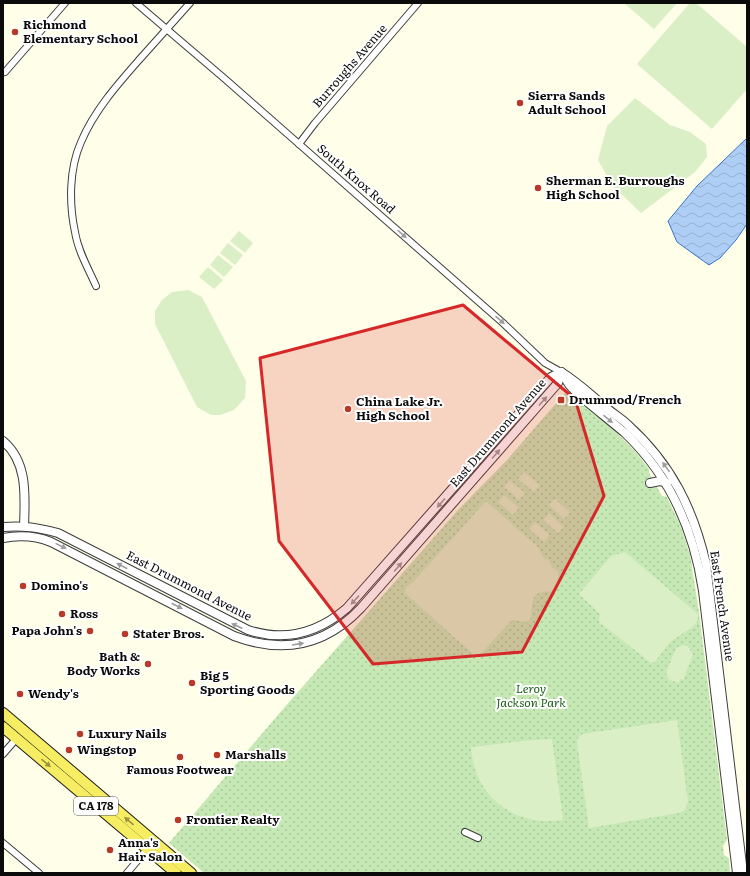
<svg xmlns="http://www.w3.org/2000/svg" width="750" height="876" font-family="Literata,serif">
<defs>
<pattern id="park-dots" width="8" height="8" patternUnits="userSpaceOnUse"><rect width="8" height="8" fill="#c6e8b5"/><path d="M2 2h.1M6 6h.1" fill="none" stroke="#a9c69a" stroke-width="1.8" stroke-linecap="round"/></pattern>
<pattern id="water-waves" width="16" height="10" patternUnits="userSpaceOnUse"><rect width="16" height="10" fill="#afcef5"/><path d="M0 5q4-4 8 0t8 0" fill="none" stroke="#95b0d1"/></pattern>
</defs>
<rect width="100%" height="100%" fill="#fffee9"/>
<path fill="url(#park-dots)" d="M565,393L571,394C598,417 629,440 649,469V473L662,496L667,497L681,527L690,555L699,612L727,840L723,846L724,855L729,858L730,873H204L169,843L283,709L458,510L507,460Z"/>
<g fill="#daefc6">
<path d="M624,3H677L654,29Z"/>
<path d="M690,3H696L747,47V89L712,129L637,64Z"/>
<path d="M635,98L670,125L690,132L706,144L707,157L695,172L641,213L612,185L598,160L607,126Z"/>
<path d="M239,231L253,243L245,253L230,241Z"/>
<path d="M228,243L243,255L235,265L220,253Z"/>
<path d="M218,255L233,267L224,277L210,265Z"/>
<path d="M208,267L223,280L214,289L199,277Z"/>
<path d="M188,290L202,297L246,381L245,398L234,410L220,415H211L197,407L155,324V311L162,300L172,292Z"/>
<path d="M524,472L540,485L534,492L518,479Z"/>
<path d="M510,480L525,493L519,500L504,487Z"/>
<path d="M504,495L519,508L513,515L498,502Z"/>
<path d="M555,499L570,512L564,519L549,505Z"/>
<path d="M486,501L538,547L544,559L549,560L552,567L559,572L556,589L552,593C549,591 547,591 543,592C528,595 534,609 530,620L526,622L512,620L477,658L405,593C404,587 409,585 413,582Z"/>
<path d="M549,513L564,527L558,533L543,520Z"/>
<path d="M535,522L550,535L544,542L529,529Z"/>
<path d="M625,552L698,614V618L694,626L670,642L655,662L651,663L599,622L600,614L579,594L611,556Z"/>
<path d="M683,645L688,646L693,655L683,680L680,679L679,683L669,680L666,673L676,648Z"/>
<path d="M677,720L688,802L685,810L679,813L589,828L577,742L578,738L582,734Z"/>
<path d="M552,739L563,820C514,827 474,797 471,747L522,741Z"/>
</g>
<path fill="url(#water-waves)" stroke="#3775cb" d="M747,138V224L736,240L720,258L709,265L677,242L668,221L697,186Z"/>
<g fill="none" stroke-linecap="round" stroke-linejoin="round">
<defs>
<g id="minor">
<path d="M136,3L225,79L503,323L545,363L561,372"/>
<path d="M5,72L65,3"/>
<path d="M299,144L315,123L418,3"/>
<path d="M96,286C88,268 78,251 75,232C69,204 69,169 81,142C94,111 117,85 139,60C156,41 173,22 190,3"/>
<path d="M3,754L17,738"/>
<path d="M465,832L478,838"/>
<path d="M3,843L39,873"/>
<path d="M127,873L149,847"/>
</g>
<g id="tertiary">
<path d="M561,372C579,383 593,397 609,410C615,415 622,419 628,425C671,464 693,508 706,564L743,873"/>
<path d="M563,375C566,379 568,384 572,388C576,392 581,396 585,400C598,411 612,422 625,433C669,475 694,530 703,591L737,873"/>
<path d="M3,441C28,462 25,496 24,526"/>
<path d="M650,483L660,481L667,483"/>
<path d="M3,527C23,525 39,528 58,533L248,630C285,642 318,633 347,608L551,377L561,372"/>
<path d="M3,538C20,535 36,536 51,542L234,636C282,654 325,646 361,608L558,383L561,372"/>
</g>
<g id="primary">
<path d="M3,713L191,873"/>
<path d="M3,727L176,873"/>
</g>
</defs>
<use href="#minor" stroke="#3e3e3e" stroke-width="8"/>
<use href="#tertiary" stroke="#3e3e3e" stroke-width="10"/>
<use href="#primary" stroke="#1c1c1c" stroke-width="12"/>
<use href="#minor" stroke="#fff" stroke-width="6"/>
<use href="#tertiary" stroke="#fff" stroke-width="8"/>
<use href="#primary" stroke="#f7ed62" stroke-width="10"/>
</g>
<defs><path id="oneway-solid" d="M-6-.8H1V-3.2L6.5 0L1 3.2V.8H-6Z"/></defs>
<g fill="#9d9d9d">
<use href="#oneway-solid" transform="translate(402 234) rotate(42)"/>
<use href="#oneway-solid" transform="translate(500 320) rotate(41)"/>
<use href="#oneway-solid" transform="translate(543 401) rotate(-48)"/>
<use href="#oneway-solid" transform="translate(608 419) rotate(40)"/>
<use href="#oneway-solid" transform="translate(496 454) rotate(-49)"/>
<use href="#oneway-solid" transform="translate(666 467) rotate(-126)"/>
<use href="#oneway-solid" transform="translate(441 503) rotate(131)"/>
<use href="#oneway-solid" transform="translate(61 546) rotate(26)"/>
<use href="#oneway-solid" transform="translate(122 566) rotate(-153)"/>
<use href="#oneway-solid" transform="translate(398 567) rotate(-49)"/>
<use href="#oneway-solid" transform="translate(355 600) rotate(133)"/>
<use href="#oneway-solid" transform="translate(177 606) rotate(27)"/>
<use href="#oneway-solid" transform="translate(237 626) rotate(-155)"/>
<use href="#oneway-solid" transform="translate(298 644) rotate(-9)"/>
</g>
<g fill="#99933f">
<use href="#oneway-solid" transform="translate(46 763) rotate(40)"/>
<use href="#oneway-solid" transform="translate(129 821) rotate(-140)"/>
</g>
<path fill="#d62828" fill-opacity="0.2" stroke="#d62828" stroke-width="3" stroke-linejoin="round" d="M463,305L575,399L604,496L522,652L373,664L279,541L260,358Z"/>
<g fill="#b83926" stroke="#fff" stroke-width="1.5">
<circle cx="15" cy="32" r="4"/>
<circle cx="520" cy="103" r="4"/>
<circle cx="538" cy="188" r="4"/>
<rect x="557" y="396" width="8" height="8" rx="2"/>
<circle cx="348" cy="409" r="4"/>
<circle cx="23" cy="586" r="4"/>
<circle cx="62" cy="614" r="4"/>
<circle cx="90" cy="631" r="4"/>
<circle cx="125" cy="634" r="4"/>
<circle cx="148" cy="664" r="4"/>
<circle cx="192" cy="683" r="4"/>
<circle cx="20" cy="694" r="4"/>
<circle cx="80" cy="734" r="4"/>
<circle cx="69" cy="750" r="4"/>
<circle cx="217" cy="755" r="4"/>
<circle cx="180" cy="757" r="4"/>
<circle cx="178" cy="820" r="4"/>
<circle cx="110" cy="850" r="4"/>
</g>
<g text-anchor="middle" stroke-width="4" stroke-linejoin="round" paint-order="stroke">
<rect fill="#fff" stroke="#545454" stroke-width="1" x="74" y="797" width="44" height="18" rx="3"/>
<g font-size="11" font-weight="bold" fill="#0b0b0b">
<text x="96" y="810">CA 178</text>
</g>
<g font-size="12" font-weight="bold" fill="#0b0b0b" stroke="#fff" text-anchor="start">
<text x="23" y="29">Richmond<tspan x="23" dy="14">Elementary School</tspan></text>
<text x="528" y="100">Sierra Sands<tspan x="528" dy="14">Adult School</tspan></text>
<text x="546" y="185">Sherman E. Burroughs<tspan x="546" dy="14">High School</tspan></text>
<text x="569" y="404">Drummod/French</text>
<text x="356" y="406">China Lake Jr.<tspan x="356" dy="14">High School</tspan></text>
<text x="31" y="590">Domino's</text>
<text x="70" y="618">Ross</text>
<text x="82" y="635" text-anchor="end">Papa John's</text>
<text x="133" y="638">Stater Bros.</text>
<text x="140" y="661" text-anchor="end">Bath &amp;<tspan x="140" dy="14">Body Works</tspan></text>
<text x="200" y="680">Big 5<tspan x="200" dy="14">Sporting Goods</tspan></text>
<text x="28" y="698">Wendy's</text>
<text x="88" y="738">Luxury Nails</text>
<text x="77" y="754">Wingstop</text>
<text x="225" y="759">Marshalls</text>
<text x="180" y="774" text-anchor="middle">Famous Footwear</text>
<text x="186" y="824">Frontier Realty</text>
<text x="118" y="847">Anna's<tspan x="118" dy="14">Hair Salon</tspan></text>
</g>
<g font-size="12" fill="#0b0b0b" stroke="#fff">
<text transform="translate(350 66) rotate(-49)" y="4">Burroughs Avenue</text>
<text transform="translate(356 179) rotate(41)" y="4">South Knox Road</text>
<text transform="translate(498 433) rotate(-49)" y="4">East Drummond Avenue</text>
<text transform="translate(189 586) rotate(27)" y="4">East Drummond Avenue</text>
<text transform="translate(722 606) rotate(82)" y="4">East French Avenue</text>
</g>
<g font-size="12" font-style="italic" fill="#1f611d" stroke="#fff">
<text x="531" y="693">Leroy<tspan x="531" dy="14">Jackson Park</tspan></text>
</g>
</g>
<rect width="750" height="876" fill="none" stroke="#0b0b0b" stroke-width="8"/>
</svg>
